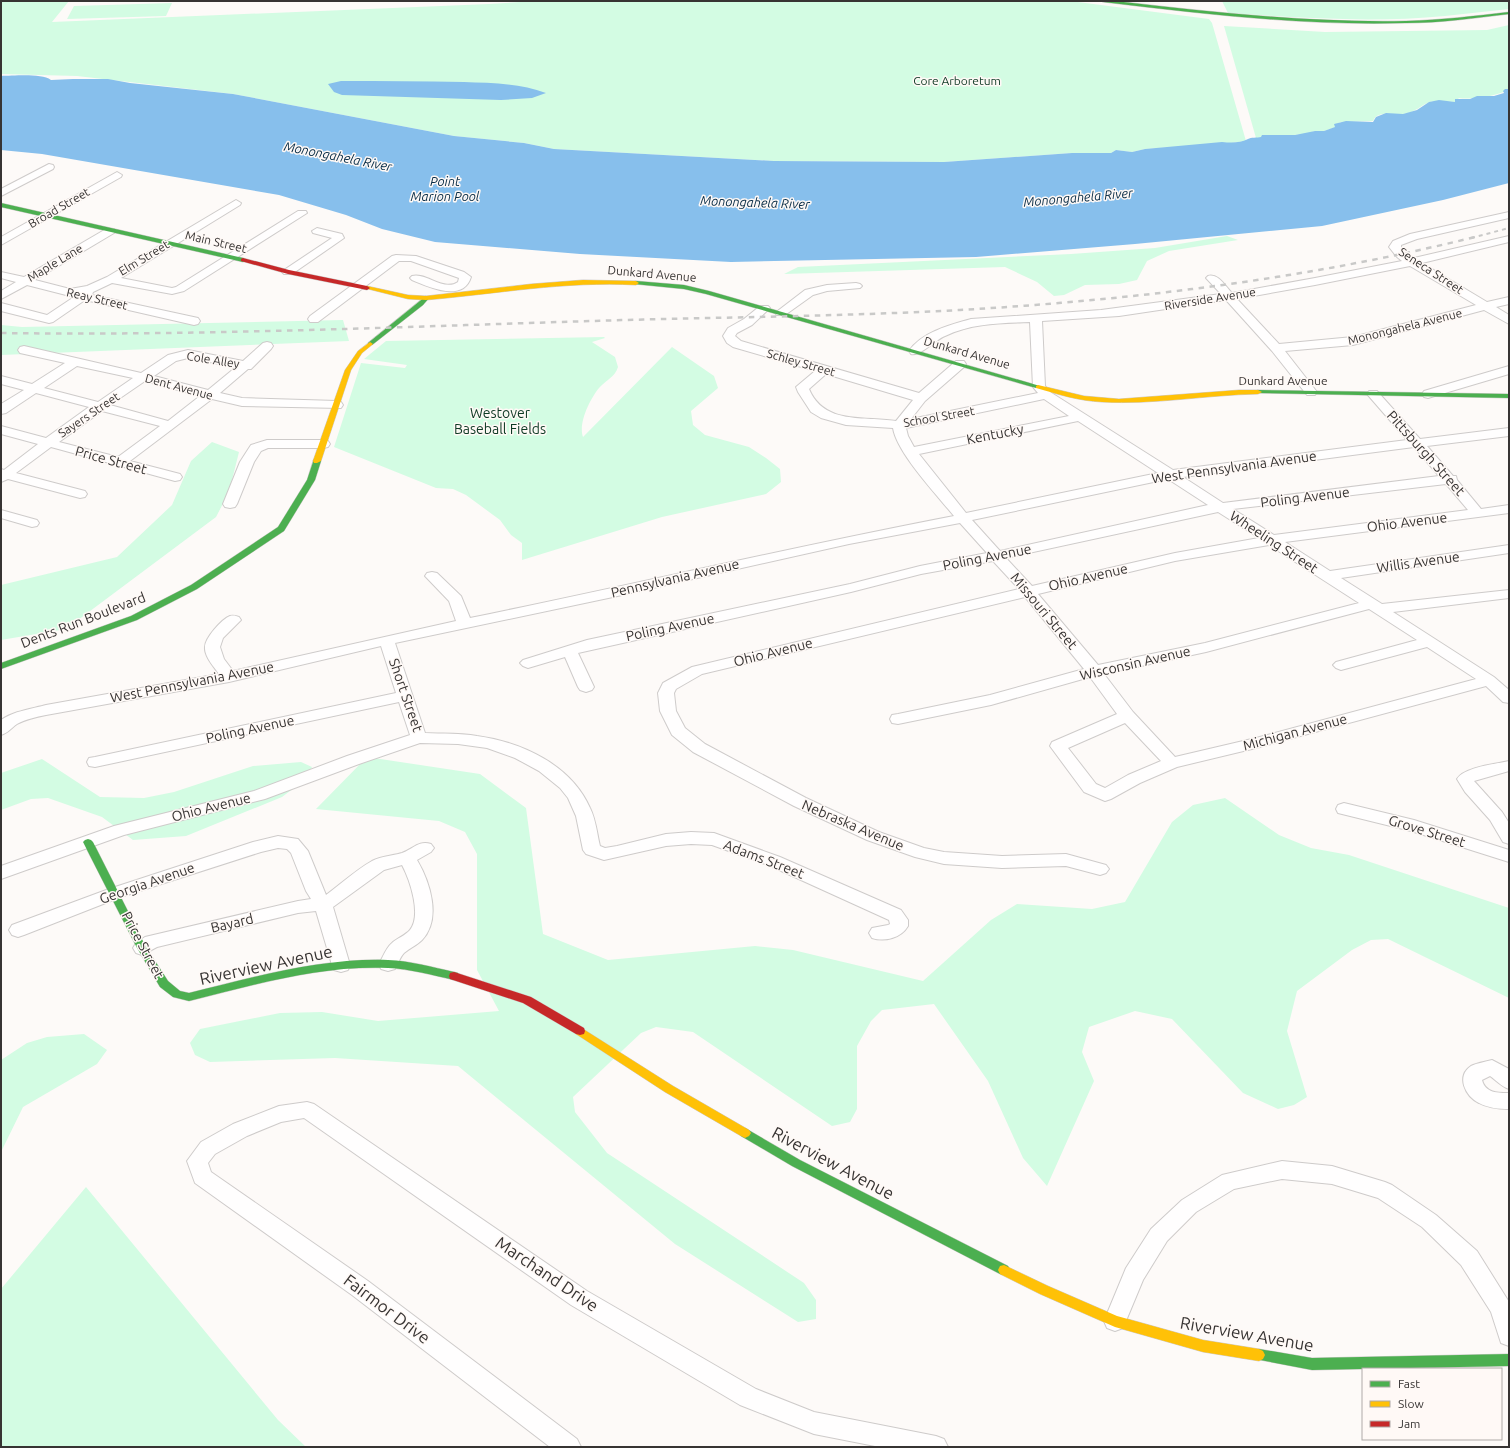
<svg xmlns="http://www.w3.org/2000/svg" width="1510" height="1448" font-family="Ubuntu,sans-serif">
<rect width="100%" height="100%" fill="#fdfaf8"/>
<g fill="#d3fce3">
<path d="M1,1H69L52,22L489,4L535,1H1070L1209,19L1212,23L1246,141L1231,143L1145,149L1132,152L1116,150L1111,153H1072L944,162L774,161L554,149L524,143L454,136L233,94L77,76L1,74Z"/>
<path d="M1222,1H1509V9C1488,11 1466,14 1445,16C1373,23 1300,18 1228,13Z"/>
<path d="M172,3L166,16L67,19L74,6Z"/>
<path d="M1509,25V89C1499,96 1471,100 1459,98L1455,102C1448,102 1437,100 1430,102C1421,105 1416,112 1404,114C1394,116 1378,109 1373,121L1340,122L1336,127L1324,131H1315L1306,134L1256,138L1224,26L1325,32L1487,30Z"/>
<path d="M1227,236L1238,240L1169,251L1147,261L1137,280L1119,284L1085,285L1064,295L1054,296L1037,282L1005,267L784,274L798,267L1071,254L1155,248Z"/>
<path d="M343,320L349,341L1,355V325L22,327Z"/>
<path d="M604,337L605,338L592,342L615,357L618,367C615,377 606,380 599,388C590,399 578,423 583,437L672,347L714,376L718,388L691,411L693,425L705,435L749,447L766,458L780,469L781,482L766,494L662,517L522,560V543L511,535L500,520L466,495L453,489L436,488L334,447L361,363L405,368L407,365L364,359L386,341Z"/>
<path d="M212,442L239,452L229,492L216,517L66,629L1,640V585L117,557L172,505L191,461Z"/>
<path d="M367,757L480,774L526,808L543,934L608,960L755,946L793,950L923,981L991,920L1017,904L1092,909L1125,902L1172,822L1193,805L1225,798L1279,835L1311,848L1349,855L1509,908V998L1388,939L1371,940L1352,950L1297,991L1287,1031L1307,1097L1294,1105L1278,1109L1243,1093L1172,1019L1135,1011L1089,1027L1082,1052L1094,1081L1047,1186L1023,1158L988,1081L934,1004L882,1010L871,1021L857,1046V1109L850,1122L832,1126L693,1032L656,1027L641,1033L573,1097L575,1112L607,1153L804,1283L816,1300V1319L798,1322L675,1244L458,1066L335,1058L210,1062L195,1055L190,1043L200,1029L280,1013L322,1012L378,1021L499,1011L477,970V854L465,832L439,821L316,809Z"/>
<path d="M42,759L100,797L144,798L174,792L253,766L301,762L312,767L306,779L282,797L186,836L133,840L102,817L48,798L31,799L1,810V773Z"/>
<path d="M84,1034L107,1050L97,1064L23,1107L1,1152V1060L27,1043L47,1037Z"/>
<path d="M86,1187L278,1420L306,1447H1V1289Z"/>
</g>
<g fill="#87bfec">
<path d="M1,76C14,76 41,73 51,80L73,79H108L130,83L233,94L454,136L524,143L554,149L774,161L944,162L1072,153H1111L1116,150L1132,152L1145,149L1222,142C1232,143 1240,143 1248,139C1251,137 1257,138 1261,137L1262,135H1295L1315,131H1324L1335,127L1334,124L1346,121L1373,122L1376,117L1386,113L1403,114L1417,110L1429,102L1439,100L1455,102V99H1470L1477,96H1494L1504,93L1503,91L1505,89H1509V183L1443,200L1322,226L1135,244L976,257L731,262L580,254L435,242L382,229L346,215L279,195L42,154L1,150Z"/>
<path d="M341,81C382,81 423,81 464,82C491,83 520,83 546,93L532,98L501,100L342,95L334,92L328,84Z"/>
</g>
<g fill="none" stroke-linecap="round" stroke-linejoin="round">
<defs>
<g id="street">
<path d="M49,164L53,165L54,167L53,169L1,196V189Z"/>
<path d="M117,172L122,175L121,177L1,245V237Z"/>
<path d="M236,200L241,203L240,205L121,278L172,288L176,287L298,211H306L307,213L184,291L172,294L112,283L93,292L92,295L198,318L200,321L198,324L194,325L85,300L53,322L49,323L1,311V303L47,315L74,297L27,285L1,299V291L16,282L1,278V272L24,277L106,229H114L115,231L114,233L35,280L70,289L87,286L107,277Z"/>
<path d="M1509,212V218L1417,239L1401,245V247L1405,253L1414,258L1509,236V242L1422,263L1487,302L1509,297V304L1496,307L1509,315V324L1484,310L1353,345L1285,351L1317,392L1315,395H1307L1272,351L1226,300L1119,316L1042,321L1045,386L1050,392L1173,470L1407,440L1367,394L1369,391H1377L1420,439L1509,428V436L1427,446L1453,476H1456L1457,480L1481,509L1509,505V513L1285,542L1330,571L1509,545V553L1341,578L1382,604L1509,590V598L1393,612L1494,677L1509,690V703L1503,702L1486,686L1256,748L1177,767L1140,783L1111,799L1105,801L1084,792L1050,746L1052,742L1117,714L1090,677L991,705L898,724L892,723L890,719L892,715L898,714L990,695L1084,669L1025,597L702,674L676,689L674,693L676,711L685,728L705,744L806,798L879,832L924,848L944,852L1002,856L1066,854L1106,865L1109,869L1106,873L1100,875L1066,866L1002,868L944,864L915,857L867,840L794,806L693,752L672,735L660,711L658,693L663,683L692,667L1019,589L993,561L921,574L851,592L578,653L594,687L592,690L586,692L580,690L578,687L565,657L528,668L523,666L520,663L523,660L587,640L850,584L920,566L987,553L960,523L849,544L613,597L395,643L425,733C443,734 460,733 477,736C522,742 571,765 590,808C596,820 597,834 600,846L605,848L617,846L666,834L691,832L714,833L780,857L901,910L908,920V926C901,938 885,942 872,938L869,933L872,928L888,925L890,924L889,920L768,865L712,845L691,844L666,846L604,860L586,854L583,850L576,816L568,798L560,788L539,771L515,758L487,748L458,744L420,743L359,764L265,799L124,835L1,879V866L114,826L254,791L347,756L410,735L399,702L95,767L89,766L87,762L89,758L95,757L396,693L381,646L229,682L46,715C36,717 26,719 17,724C11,728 8,733 1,735V720C14,711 31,709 46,705L219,674C214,667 204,656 205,647C205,638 222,619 230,616C234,615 236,616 239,617L241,620L223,638L220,647L224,659L233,671L456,621L449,601L425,576L427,573L432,572L437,573L461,596L470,618C632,585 792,547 954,516C937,495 897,453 893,428L846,425L821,418L811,412L798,392L796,387L815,371L733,347L727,343L723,336L728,328L744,319L760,306H768L770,308L752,325L737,333L735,336L741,341L919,393L956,361H964L966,364L964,367L925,401L911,419L1038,393L1033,387L1030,322C1002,323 971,323 945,336C935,340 921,356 911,354L909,351C922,332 950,325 971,319L1101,310L1221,294L1206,278L1208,276C1218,273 1225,286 1232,293L1315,278L1402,261L1397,257L1389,247L1393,241L1410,234ZM1410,266L1476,305L1353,337L1279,344L1237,299L1315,285ZM826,374L913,400L896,421C864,416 824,425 809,389ZM1044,399L1069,416L914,447L908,436L906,428ZM1078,421L1158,473L966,513L919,454ZM1414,447L1439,476L1223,503L1183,477ZM1168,479L1208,505L1000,551L972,520ZM1446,484L1468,510L1274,535L1233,509ZM1218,512L1259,538L1175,553L1032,586L1006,558ZM1269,545L1359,603L1205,643L1098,665L1038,594L1175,561ZM1369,609L1417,640L1336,662L1333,665L1336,668L1341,670L1427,647L1476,679L1256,738L1175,757L1133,712L1104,674L1206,652ZM1125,723L1161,761L1128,775L1105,788L1096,784L1068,748Z"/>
<path d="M317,228L342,234L344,238L292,274H284L282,272L284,270L332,238L313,233L312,231Z"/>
<path d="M396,255L416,256L464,272L471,277C463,303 429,287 412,280L410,278L412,276C426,272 444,292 458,282L459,278L411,261H399L318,322H310L308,319L310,316L392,256Z"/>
<path d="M856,283L860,284L862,286L860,288L827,291L813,295L785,315H777L775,313L805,290L827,285Z"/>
<path d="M267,342L271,343L273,346L271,349L251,369H248L220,393L242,398L337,401L341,402L343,405L341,408L242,406L212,399L130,461L180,474L182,477L180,480L175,481L51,447L16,473L85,491L87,494L85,497L80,498L8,479L1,482V469L4,470L38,444L1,434V426L46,438L89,407L36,393L6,413L1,414V404L24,390L1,384V376L32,384L65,363L20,353L18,350L20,347L24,346L141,373L168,355L188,350L243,361L263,343ZM188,358L236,367L208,390L154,376L176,361ZM77,366L133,378L98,402L44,388ZM145,381L200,396L168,421L110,405ZM102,411L160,426L118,457L59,442Z"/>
<path d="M1509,366V374L1428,398L1424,397L1422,394L1424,391Z"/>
<path d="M267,440H323L328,441L330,444L328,447L323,448H268L261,451L254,462L237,504L235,507L230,508L225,507L223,504L240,462L249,448L251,445Z"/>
<path d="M1,510L37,520L39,523L37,526L32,527L1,518Z"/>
<path d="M1509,761V771L1474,781L1502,812L1509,823V844L1503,842L1490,820L1465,792L1457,779C1464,767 1496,764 1509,761Z"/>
<path d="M1344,803L1414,820L1509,850V862L1411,831L1338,813L1336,809L1338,805Z"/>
<path d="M278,836L298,839L308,851L326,895C341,884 356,870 372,861C382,856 392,856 402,853C413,849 419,840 431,844L434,848L431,852L417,860C430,882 442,919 422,940C417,945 410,948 404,953C400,957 398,964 395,969L388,971L381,969L379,964C383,957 386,948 392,943C397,938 405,936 410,930C422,915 410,880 402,865L384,870L333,907L350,965L348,970L341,972L334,970L332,965L316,911L298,913L157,947L142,955L136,953L133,948L136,943L145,937L298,901L311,899L306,891L291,853L287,849L278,848L261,852L121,897L24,935L18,937L12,935L9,930L12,925L109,889L253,842Z"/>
<path d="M1492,1060L1509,1069V1089C1501,1086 1497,1081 1490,1076L1482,1080C1485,1093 1498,1093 1509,1093V1109C1499,1109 1488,1108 1479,1103C1465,1096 1456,1076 1471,1066C1477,1063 1485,1062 1492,1060Z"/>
<path d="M307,1102L314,1104L587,1291L756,1389L814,1412L936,1436L944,1439L948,1447H880L814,1434L740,1405L571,1305L304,1118L281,1122L247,1136L215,1154L208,1163L211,1172L368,1281L577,1439L581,1447H550L352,1295L195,1183L187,1161L201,1142L233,1124L279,1106Z"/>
<path d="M1282,1161L1332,1166L1385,1182L1392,1185L1436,1215L1477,1251L1509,1302V1346L1501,1343L1491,1312L1461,1265L1422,1227L1378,1198L1332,1184L1282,1179L1234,1189L1196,1212L1167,1241L1143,1280L1123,1328L1115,1331L1107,1328L1104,1321L1126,1268L1151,1229L1182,1200L1222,1175Z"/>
</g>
<g id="fast">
<path d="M1101,1H1115C1212,12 1309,23 1406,21C1441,20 1475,16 1509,12V14C1475,18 1441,23 1406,23C1305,26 1204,14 1103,2Z"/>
<path d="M1,203L243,258L246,260L243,262L1,207Z"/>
<path d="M636,281L684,285L709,291L1040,386L1042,387L1040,388H1036L706,294L684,289L634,284V282Z"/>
<path d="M426,296L429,298L423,305L372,345H368V343Z"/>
<path d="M1258,390L1509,394V398L1256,393L1254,392Z"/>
<path d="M314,459H317L321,461L315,480L284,531L197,589L137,620L1,669V663L131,616L191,585L278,527L307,480Z"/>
<path d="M88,839L91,840L93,842L146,947L168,981L180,991L189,993C254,977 320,958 388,960C410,961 432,967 454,972L458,973L459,976L458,979L454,980C432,975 410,969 388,968C320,965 254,985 189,1001L173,997L160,987L137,948L83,842L85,840Z"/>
<path d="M745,1128L800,1160L1008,1266L1010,1270L1008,1274L1004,1275L1000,1274L792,1166L741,1136L739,1133L741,1130Z"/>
<path d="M1259,1349L1312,1358L1509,1354V1366L1312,1370L1255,1359L1253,1355L1255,1351Z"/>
</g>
<g id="slow">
<path d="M583,280L636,281L639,283L636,285C565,281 496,294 426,300L408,299L364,288L367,286L408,295L426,296L531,284Z"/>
<path d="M370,342L373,344L362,353L351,370L321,461L317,463H314L313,461L345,370L358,351Z"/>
<path d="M1038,385L1084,396L1119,399L1239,390H1258L1262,392L1258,394C1206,395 1154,405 1102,402C1079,401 1057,394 1036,388V386Z"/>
<path d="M580,1027L673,1086L749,1130L751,1133L749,1136L745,1138L741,1136L665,1092L576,1034L575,1031L576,1028Z"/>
<path d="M1004,1265L1048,1286L1117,1316L1203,1340L1259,1349L1263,1351L1265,1355L1263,1359L1259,1361L1203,1352L1115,1327L1040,1294L1000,1274L998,1270L1000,1266Z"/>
</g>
<g id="jam">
<path d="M243,258L289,270L367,286L370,288L367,290L288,274L241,261V259Z"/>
<path d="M454,972L531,997L584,1028L585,1031L584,1034L580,1035L576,1034L523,1003L450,979L449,976L450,973Z"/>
</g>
</defs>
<use href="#street" stroke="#cecbca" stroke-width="2"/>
<use href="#fast" stroke="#cecbca" stroke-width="1"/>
<use href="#slow" stroke="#cecbca" stroke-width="1"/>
<use href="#jam" stroke="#cecbca" stroke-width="1"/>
<use href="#street" fill="#fffefe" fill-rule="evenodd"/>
<use href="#fast" fill="#4caf50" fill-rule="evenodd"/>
<use href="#slow" fill="#ffc107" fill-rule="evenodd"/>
<use href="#jam" fill="#c62828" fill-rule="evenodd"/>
<path stroke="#c9c9c8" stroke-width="2" stroke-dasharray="4 4" stroke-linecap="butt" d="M1471,238L1509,228"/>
<path stroke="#c9c9c8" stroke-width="2.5" stroke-dasharray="5.5 5.5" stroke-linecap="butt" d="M1,333C209,336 417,326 625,320C737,317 849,316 960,310C1133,300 1306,279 1475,237"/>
</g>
<g text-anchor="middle" stroke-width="3" stroke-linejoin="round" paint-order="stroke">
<g font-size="12" fill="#0e3a24" stroke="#fff9f6">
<text x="957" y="85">Core Arboretum</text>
</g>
<g font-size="12" fill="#373433" stroke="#fff9f6">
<text transform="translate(59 208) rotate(-30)" y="4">Broad Street</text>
<text transform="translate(216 242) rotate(13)" y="4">Main Street</text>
<text transform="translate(144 258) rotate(-31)" y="4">Elm Street</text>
<text transform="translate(55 263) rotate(-31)" y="4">Maple Lane</text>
<text transform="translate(1431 271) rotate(33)" y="4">Seneca Street</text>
<text transform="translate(652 274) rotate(5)" y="4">Dunkard Avenue</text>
<text transform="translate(97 299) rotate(13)" y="4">Reay Street</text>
<text transform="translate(1210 299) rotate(-9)" y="4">Riverside Avenue</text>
<text transform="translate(1405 327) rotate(-14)" y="4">Monongahela Avenue</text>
<text transform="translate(967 353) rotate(16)" y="4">Dunkard Avenue</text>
<text transform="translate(213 360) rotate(9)" y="4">Cole Alley</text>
<text transform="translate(801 363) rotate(16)" y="4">Schley Street</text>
<text x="1283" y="385">Dunkard Avenue</text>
<text transform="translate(179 387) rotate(15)" y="4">Dent Avenue</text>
<text transform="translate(89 415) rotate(-34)" y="4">Sayers Street</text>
<text transform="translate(939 417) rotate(-10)" y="4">School Street</text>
</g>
<g font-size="13" font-style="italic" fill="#082c46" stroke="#fff9f6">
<text transform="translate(338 156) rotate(11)" y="5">Monongahela River</text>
<text x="445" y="186">Point<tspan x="445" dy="15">Marion Pool</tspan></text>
<text transform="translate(1078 197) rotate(-5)" y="5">Monongahela River</text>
<text transform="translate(755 202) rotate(2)" y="5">Monongahela River</text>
</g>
<g font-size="14" fill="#0e3a24" stroke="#fff9f6">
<text x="500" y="418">Westover<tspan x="500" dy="16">Baseball Fields</tspan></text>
</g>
<g font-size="14" fill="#373433" stroke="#fff9f6">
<text transform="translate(995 434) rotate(-11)" y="5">Kentucky</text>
<text transform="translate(1426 453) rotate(48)" y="5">Pittsburgh Street</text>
<text transform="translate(111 460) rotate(15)" y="5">Price Street</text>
<text transform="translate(1234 467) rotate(-8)" y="5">West Pennsylvania Avenue</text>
<text transform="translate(1305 497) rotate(-7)" y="5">Poling Avenue</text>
<text transform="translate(1407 522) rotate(-7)" y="5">Ohio Avenue</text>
<text transform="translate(1274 542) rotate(33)" y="5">Wheeling Street</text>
<text transform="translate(987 557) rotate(-11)" y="5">Poling Avenue</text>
<text transform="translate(1418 562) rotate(-8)" y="5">Willis Avenue</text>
<text transform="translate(1088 577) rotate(-13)" y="5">Ohio Avenue</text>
<text transform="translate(675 578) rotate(-13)" y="5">Pennsylvania Avenue</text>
<text transform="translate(1044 611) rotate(50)" y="5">Missouri Street</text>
<text transform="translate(83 620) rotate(-21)" y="5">Dents Run Boulevard</text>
<text transform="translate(670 627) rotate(-12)" y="5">Poling Avenue</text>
<text transform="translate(773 652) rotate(-14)" y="5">Ohio Avenue</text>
<text transform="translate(1135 663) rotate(-13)" y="5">Wisconsin Avenue</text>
<text transform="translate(192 682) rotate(-11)" y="5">West Pennsylvania Avenue</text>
<text transform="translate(406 695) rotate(71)" y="5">Short Street</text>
<text transform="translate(250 729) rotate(-12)" y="5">Poling Avenue</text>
<text transform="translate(1295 732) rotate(-15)" y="5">Michigan Avenue</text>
<text transform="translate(211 807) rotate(-14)" y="5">Ohio Avenue</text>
<text transform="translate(853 825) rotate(23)" y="5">Nebraska Avenue</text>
<text transform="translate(1427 831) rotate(17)" y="5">Grove Street</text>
<text transform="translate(764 859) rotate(21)" y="5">Adams Street</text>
<text transform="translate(147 883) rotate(-19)" y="5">Georgia Avenue</text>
<text transform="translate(232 923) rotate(-13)" y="5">Bayard</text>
<text transform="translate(143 945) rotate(62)" y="5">Price Street</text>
</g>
<g font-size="17" fill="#373433" stroke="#fff9f6">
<text transform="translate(266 965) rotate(-12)" y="6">Riverview Avenue</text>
<text transform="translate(833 1163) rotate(28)" y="6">Riverview Avenue</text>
<text transform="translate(547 1274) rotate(34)" y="6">Marchand Drive</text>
<text transform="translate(387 1309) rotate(37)" y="6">Fairmor Drive</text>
<text transform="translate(1247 1334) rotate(10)" y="6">Riverview Avenue</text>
</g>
</g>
<rect width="1510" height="1448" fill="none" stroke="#373433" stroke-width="4"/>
<rect x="1362" y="1368" width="140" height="72" fill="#fff9f6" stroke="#afaaa8"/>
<rect x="1370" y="1381" width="20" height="6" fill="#4caf50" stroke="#afaaa8"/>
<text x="1398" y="1388" font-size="12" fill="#373433">Fast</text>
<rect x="1370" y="1401" width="20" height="6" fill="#ffc107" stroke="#afaaa8"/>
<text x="1398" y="1408" font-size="12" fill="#373433">Slow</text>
<rect x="1370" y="1421" width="20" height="6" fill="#c62828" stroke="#afaaa8"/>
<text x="1398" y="1428" font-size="12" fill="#373433">Jam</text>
</svg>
